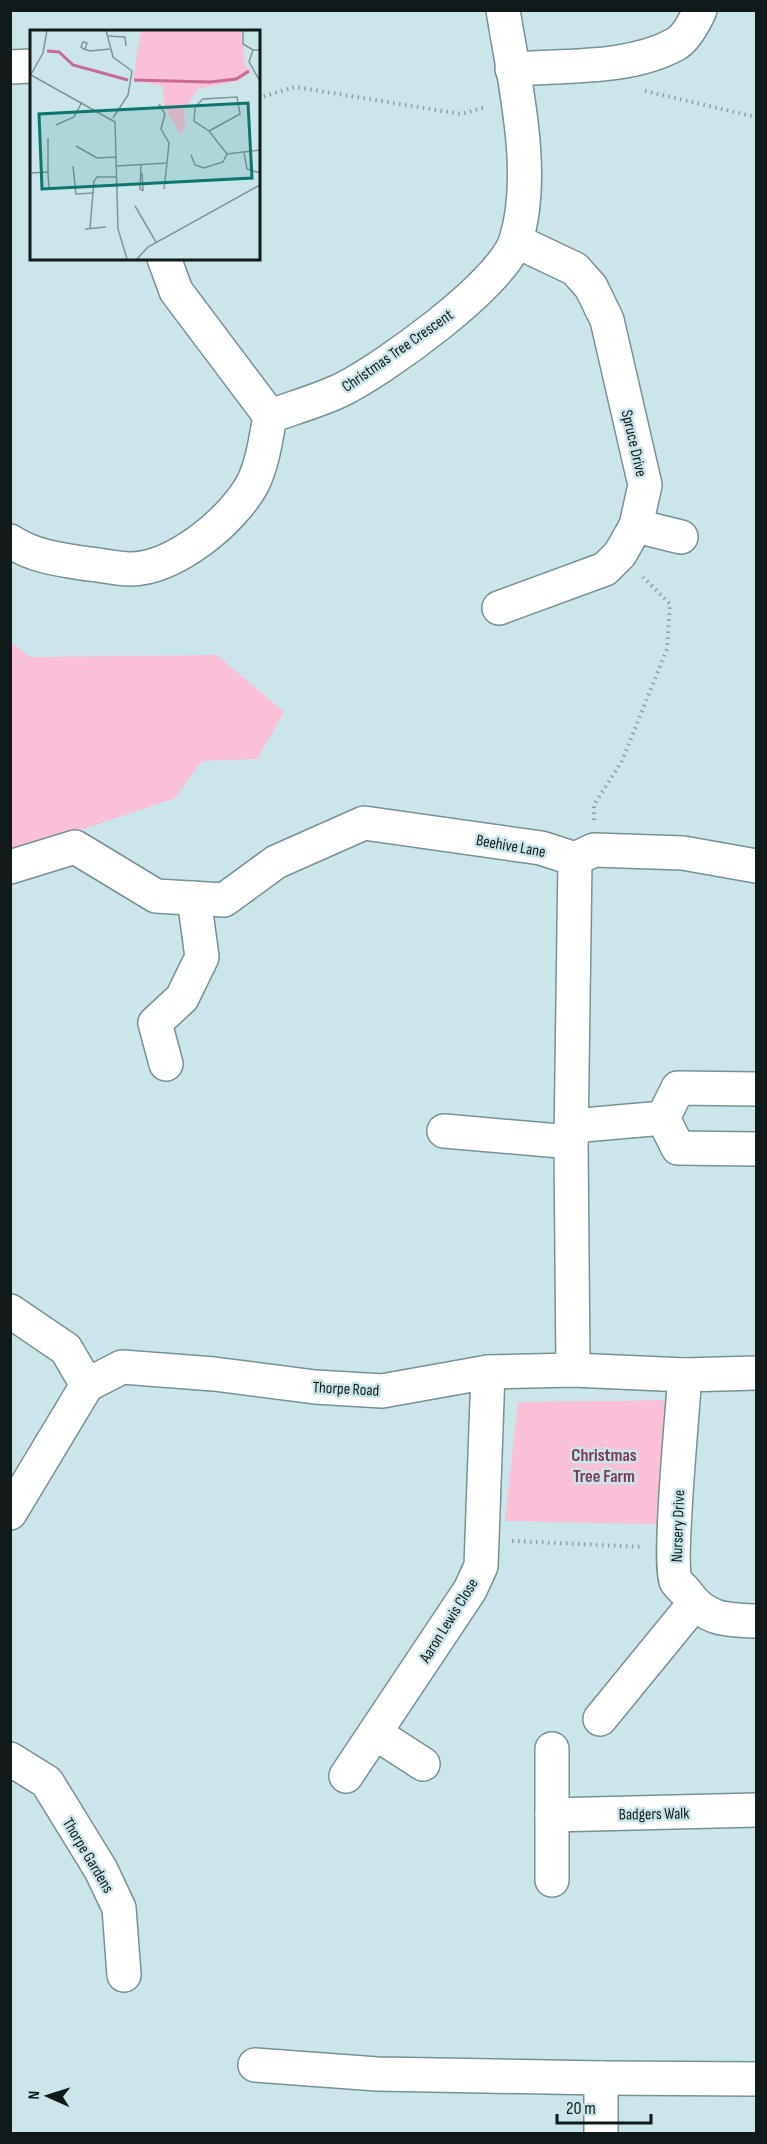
<svg xmlns="http://www.w3.org/2000/svg" width="767" height="2144" font-family="'Sofia Sans Condensed',sans-serif">
<rect width="100%" height="100%" fill="#cbe6ea"/>
<g fill="#fac0d8">
<path d="M10,642L30,657L217,655L284,712L257,759L202,761L175,798L11,854Z"/>
<path d="M691,1400L683,1525L505,1521L518,1402Z"/>
</g>
<g fill="none" stroke-linecap="round" stroke-linejoin="round">
<defs>
<g id="minor">
<path d="M10,67L32,66"/>
<path d="M512,69C564,65 629,70 676,44C686,38 695,21 700,10"/>
<path d="M270,416C293,408 317,401 339,391C381,371 503,284 516,240C537,173 514,79 503,10"/>
<path d="M636,526L681,537"/>
<path d="M10,541C34,557 62,560 89,564C102,565 116,569 130,569C174,569 233,521 253,483C263,462 266,438 270,416L176,291L164,258"/>
<path d="M499,608L605,569L620,554L636,526L645,485L607,320L591,287L575,269L516,241"/>
<path d="M575,859L594,850L683,853L756,866"/>
<path d="M10,867L75,847L156,896L224,900L276,862L364,823L541,848L575,859L571,1142L573,1370"/>
<path d="M166,1064L155,1023L182,998L202,957L194,898"/>
<path d="M663,1118L678,1088L756,1089"/>
<path d="M572,1126L663,1118L678,1148L756,1149"/>
<path d="M444,1131L571,1142"/>
<path d="M10,1311L66,1349L87,1385"/>
<path d="M685,1375C683,1405 668,1564 676,1581C679,1586 685,1590 688,1595C706,1620 727,1620 756,1621"/>
<path d="M10,1513L87,1385L122,1367L214,1374L315,1387L382,1391L488,1372L573,1370L685,1375L756,1373"/>
<path d="M600,1719L694,1604"/>
<path d="M375,1733L423,1764"/>
<path d="M552,1749V1880"/>
<path d="M10,1759L47,1782L101,1870L119,1908L124,1975"/>
<path d="M346,1776L470,1590L481,1566L488,1372"/>
<path d="M552,1815L756,1810"/>
<path d="M255,2065L377,2074L601,2078V2134"/>
<path d="M601,2078L756,2079"/>
</g>
</defs>
<use href="#minor" stroke="#779194" stroke-width="36"/>
<g stroke="#8ba0a3" stroke-width="4" stroke-dasharray="1.5 4.5" stroke-linecap="butt">
<path d="M645,91L756,117"/>
<path d="M258,98L295,87L461,114L486,107"/>
<path d="M594,820V805L622,761L667,649L670,604L643,577"/>
<path d="M512,1541L643,1547"/>
</g>
<use href="#minor" stroke="#fff" stroke-width="33"/>
</g>
<g text-anchor="middle" stroke-width="5" stroke-linejoin="round" paint-order="stroke">
<g font-size="16" fill="#101a1b" stroke="#cbe6ea">
<text transform="translate(397 350) rotate(-35)" y="6">Christmas Tree Crescent</text>
<text transform="translate(635 443) rotate(77)" y="6">Spruce Drive</text>
<text transform="translate(511 845) rotate(10)" y="6">Beehive Lane</text>
<text transform="translate(346 1388) rotate(3)" y="6">Thorpe Road</text>
<text transform="translate(677 1526) rotate(-88)" y="6">Nursery Drive</text>
<text transform="translate(448 1620) rotate(-58)" y="6">Aaron Lewis Close</text>
<text transform="translate(654 1813) rotate(-1)" y="6">Badgers Walk</text>
<text transform="translate(89 1855) rotate(59)" y="6">Thorpe Gardens</text>
</g>
<g font-size="18" font-weight="bold" fill="#7d3a5a" stroke="#cbe6ea">
<text x="604" y="1461">Christmas<tspan x="604" dy="21">Tree Farm</tspan></text>
</g>
</g>
<g transform="translate(30 30)">
<rect width="230" height="230" fill="#cbe6ea"/>
<path d="M111,0H211L215,35L220,43L208,51L168,59L154,79L155,97L150,104L134,76L133,56L103,50Z" fill="#fac0d8"/>
<path fill="none" stroke="#c96a96" stroke-width="3" d="M17,21L29,22L43,35L98,50M104,50L180,52L206,49L219,41"/>
<path fill="none" stroke="#809497" stroke-width="1.5" d="M76,0L83,27L102,41L98,65L83,88M213,0V14L223,20M77,6L95,7L96,16M55,19L57,13L53,12L51,17L54,19L60,21L80,19M230,20H223L219,32L230,51M1,45L85,92L88,199L97,229M0,46L13,23L17,0M26,95L44,87L52,72M179,101L210,84L207,67L173,69L165,77L164,91L179,101L197,124L230,120M46,116L67,128L86,127M214,123L217,139L230,143M161,125L165,135L174,138L193,132L197,124M111,134L110,159L113,161M43,136L46,164L64,163M87,136L137,133L139,113L131,99L135,84L129,74M18,142L19,158H24M0,143L18,142V108M112,143L113,161M134,159L137,133M105,176L126,212M60,198L64,151L67,147H87M55,199L76,197M107,229L118,217L230,155"/>
<path fill="#0f766e" fill-opacity="0.15" stroke="#0f766e" stroke-width="3" d="M218,73L222,148L12,159L9,84Z"/>
<rect width="230" height="230" fill="none" stroke="#101a1b" stroke-width="3"/>
</g>
<rect width="767" height="2144" fill="none" stroke="#101a1b" stroke-width="24"/>
<g transform="translate(48 2096) rotate(273)" stroke="#cbe6ea" stroke-width="4.5" paint-order="stroke">
<path d="M0-4.5L10 22L0 15L-10 22Z" fill="#101a1b"/>
<text y="-9" font-size="16" font-weight="bold" text-anchor="middle" fill="#101a1b">N</text>
</g>
<path d="M557 2114v9h94v-9" fill="none" stroke="#101a1b" stroke-width="3"/>
<text x="566" y="2114" font-size="18" fill="#101a1b" stroke="#cbe6ea" stroke-width="4.5" paint-order="stroke">20 m</text>
</svg>
